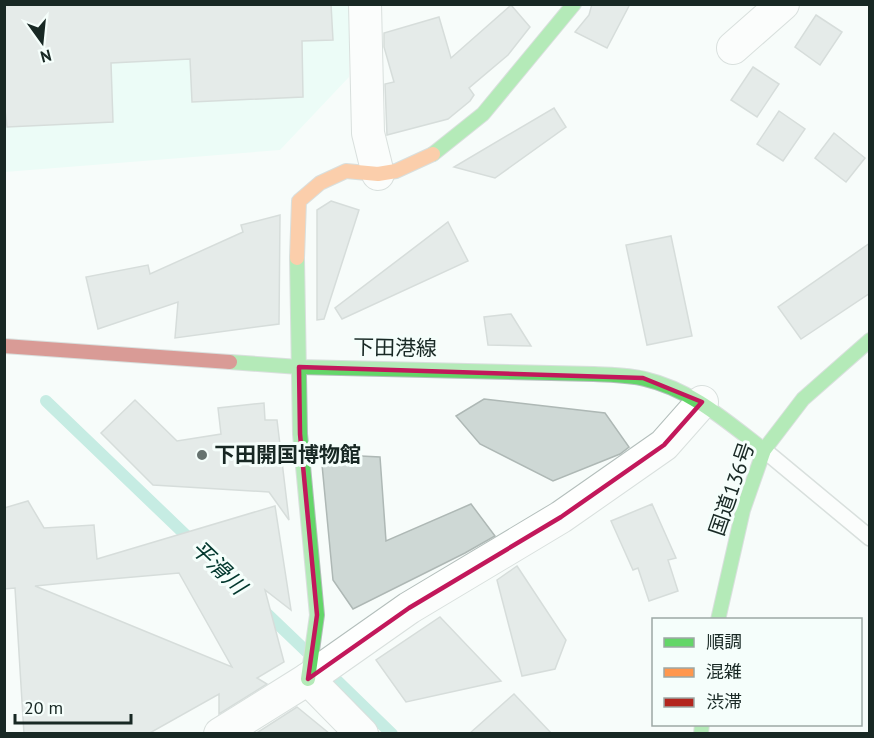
<svg xmlns="http://www.w3.org/2000/svg" width="874" height="738" font-family="'PT Sans','Noto Sans JP',sans-serif">
<rect width="100%" height="100%" fill="#f7fcfa"/>
<path fill="#ddfdf4" d="M5,5H349V77L280,150L5,172Z"/>
<g fill="none" stroke-linecap="round" stroke-linejoin="round">
<g stroke="#89d9c7" stroke-width="12">
<path d="M46,401L195,544"/>
<path d="M261,608L307,652"/>
<path d="M324,668L392,734"/>
</g>
</g>
<g fill="#ced8d5" stroke="#aeb8b5" stroke-width="1.5" fill-rule="evenodd">
<path d="M4,4H331L333,40L302,41L303,97L192,102L190,59L111,63L113,122L7,127L4,101Z"/>
<path d="M592,4H630L607,48L575,32L589,15Z"/>
<path d="M511,5L530,27L508,55L469,88L474,95L470,101L448,119L387,135L385,84L394,82L384,47V33L439,17L451,58Z"/>
<path d="M816,15L842,32L820,65L795,47Z"/>
<path d="M753,67L779,84L757,117L731,100Z"/>
<path d="M554,108L566,127L495,178L454,167Z"/>
<path d="M779,111L805,129L783,161L757,144Z"/>
<path d="M834,133L865,158L846,182L815,158Z"/>
<path d="M331,201L359,210L324,319L317,320V210Z"/>
<path d="M280,215L279,324L175,338L178,302L98,329L86,277L148,265L150,274L243,232L241,225Z"/>
<path d="M448,222L468,261L342,319L335,308Z"/>
<path d="M671,236L692,336L647,345L626,245Z"/>
<path d="M870,243V293L801,339L778,307Z"/>
<path d="M511,314L531,346L488,345L484,317Z"/>
<path d="M484,399L605,413L629,447L620,454L553,481L480,444L456,416Z"/>
<path d="M135,400L177,441L221,434L218,408L264,403L265,420H277L289,520L269,492L153,485L101,433Z"/>
<path d="M321,454L380,457L386,541L471,504L495,536L465,553L353,609L333,580Z"/>
<path d="M28,501L44,528L94,525L97,559L275,506L291,610L265,590L284,662L257,678L267,684L219,714V694L148,734H24L15,588L4,589V508ZM179,573L232,667L35,586L65,583Z"/>
<path d="M652,504L676,558L668,560L678,591L649,601L638,568L633,570L611,521Z"/>
<path d="M517,566L566,640L555,669L522,676L497,580Z"/>
<path d="M440,617L501,681L406,702L376,660Z"/>
<path d="M514,694L552,734H469Z"/>
<path d="M297,707L330,734H255Z"/>
</g>
<g fill="none" stroke-linecap="round" stroke-linejoin="round">
<defs>
<path id="lane" d="M764,450L870,538"/>
<g id="street">
<path d="M365,4L368,133L378,174"/>
<path d="M733,48L783,4"/>
<path d="M308,679L362,734"/>
<path d="M220,734L308,679L409,608L561,517L664,445L702,402"/>
</g>
<g id="fast">
<path d="M433,154L483,114L574,4"/>
<path d="M297,258L300,434L317,615L308,679"/>
<path d="M230,362L299,367L594,374C611,375 629,375 645,379C692,390 726,421 764,450"/>
<path d="M718,620L743,510L764,450L803,399L870,340"/>
<path d="M701,734L702,724"/>
</g>
<path id="slow" d="M297,258L299,201L320,183L346,171L378,174L396,171L433,154"/>
<path id="jam" d="M4,346L230,362"/>
</defs>
<use href="#lane" stroke="#b3bebb" stroke-width="18"/>
<use href="#street" stroke="#b3bebb" stroke-width="34"/>
<use href="#fast" stroke="#b3bebb" stroke-width="16"/>
<use href="#slow" stroke="#b3bebb" stroke-width="16"/>
<use href="#jam" stroke="#b3bebb" stroke-width="16"/>
<use href="#lane" stroke="#fefffe" stroke-width="15"/>
<use href="#street" stroke="#fefffe" stroke-width="32"/>
<use href="#fast" stroke="#63d668" stroke-width="14"/>
<use href="#slow" stroke="#ff974d" stroke-width="14"/>
<use href="#jam" stroke="#b3261e" stroke-width="14"/>
</g>
<path d="M0 0H874V738H0ZM299,367L643,378L702,402L664,445L561,517L409,608L308,679L317,615L300,434Z" fill="#f7fcfa" fill-opacity=".55" fill-rule="evenodd"/>
<path fill="none" stroke="#c2185b" stroke-width="4.5" stroke-linejoin="round" d="M299,367L643,378L702,402L664,445L561,517L409,608L308,679L317,615L300,434Z"/>
<circle fill="#66726f" stroke="#f5fefb" stroke-width="2" cx="202" cy="455" r="6"/>
<g text-anchor="middle" stroke-width="6" stroke-linejoin="round" paint-order="stroke">
<g font-size="21" fill="#182824" stroke="#f5fefb">
<text transform="translate(395 348) rotate(1)" y="7">下田港線</text>
<text transform="translate(732 489) rotate(-71)" y="7">国道136号</text>
</g>
<g font-size="21" font-weight="bold" fill="#182824" stroke="#f5fefb" text-anchor="start">
<text x="214" y="462">下田開国博物館</text>
</g>
<g font-size="22" font-style="italic" fill="#01372d" stroke="#f5fefb">
<text transform="translate(219 567) rotate(44)" y="8">平滑川</text>
</g>
</g>
<rect width="874" height="738" fill="none" stroke="#182824" stroke-width="12"/>
<rect x="652" y="618" width="210" height="108" fill="#f5fefb" stroke="#9da8a5" stroke-width="1.5"/>
<rect x="664" y="638" width="30" height="9" fill="#63d668" stroke="#9da8a5" stroke-width="1.5"/>
<text x="706" y="648" font-size="18" fill="#182824">順調</text>
<rect x="664" y="668" width="30" height="9" fill="#ff974d" stroke="#9da8a5" stroke-width="1.5"/>
<text x="706" y="678" font-size="18" fill="#182824">混雑</text>
<rect x="664" y="698" width="30" height="9" fill="#b3261e" stroke="#9da8a5" stroke-width="1.5"/>
<text x="706" y="708" font-size="18" fill="#182824">渋滞</text>
<g transform="translate(42 42) rotate(165)" stroke="#f5fefb" stroke-width="4.5" paint-order="stroke">
<path d="M0-4.5L10 22L0 15L-10 22Z" fill="#182824"/>
<text y="-9" font-size="16" font-weight="bold" text-anchor="middle" fill="#182824">N</text>
</g>
<path d="M15 714v9h116v-9" fill="none" stroke="#182824" stroke-width="3"/>
<text x="24" y="714" font-size="18" fill="#182824" stroke="#f5fefb" stroke-width="4.5" paint-order="stroke">20 m</text>
</svg>
